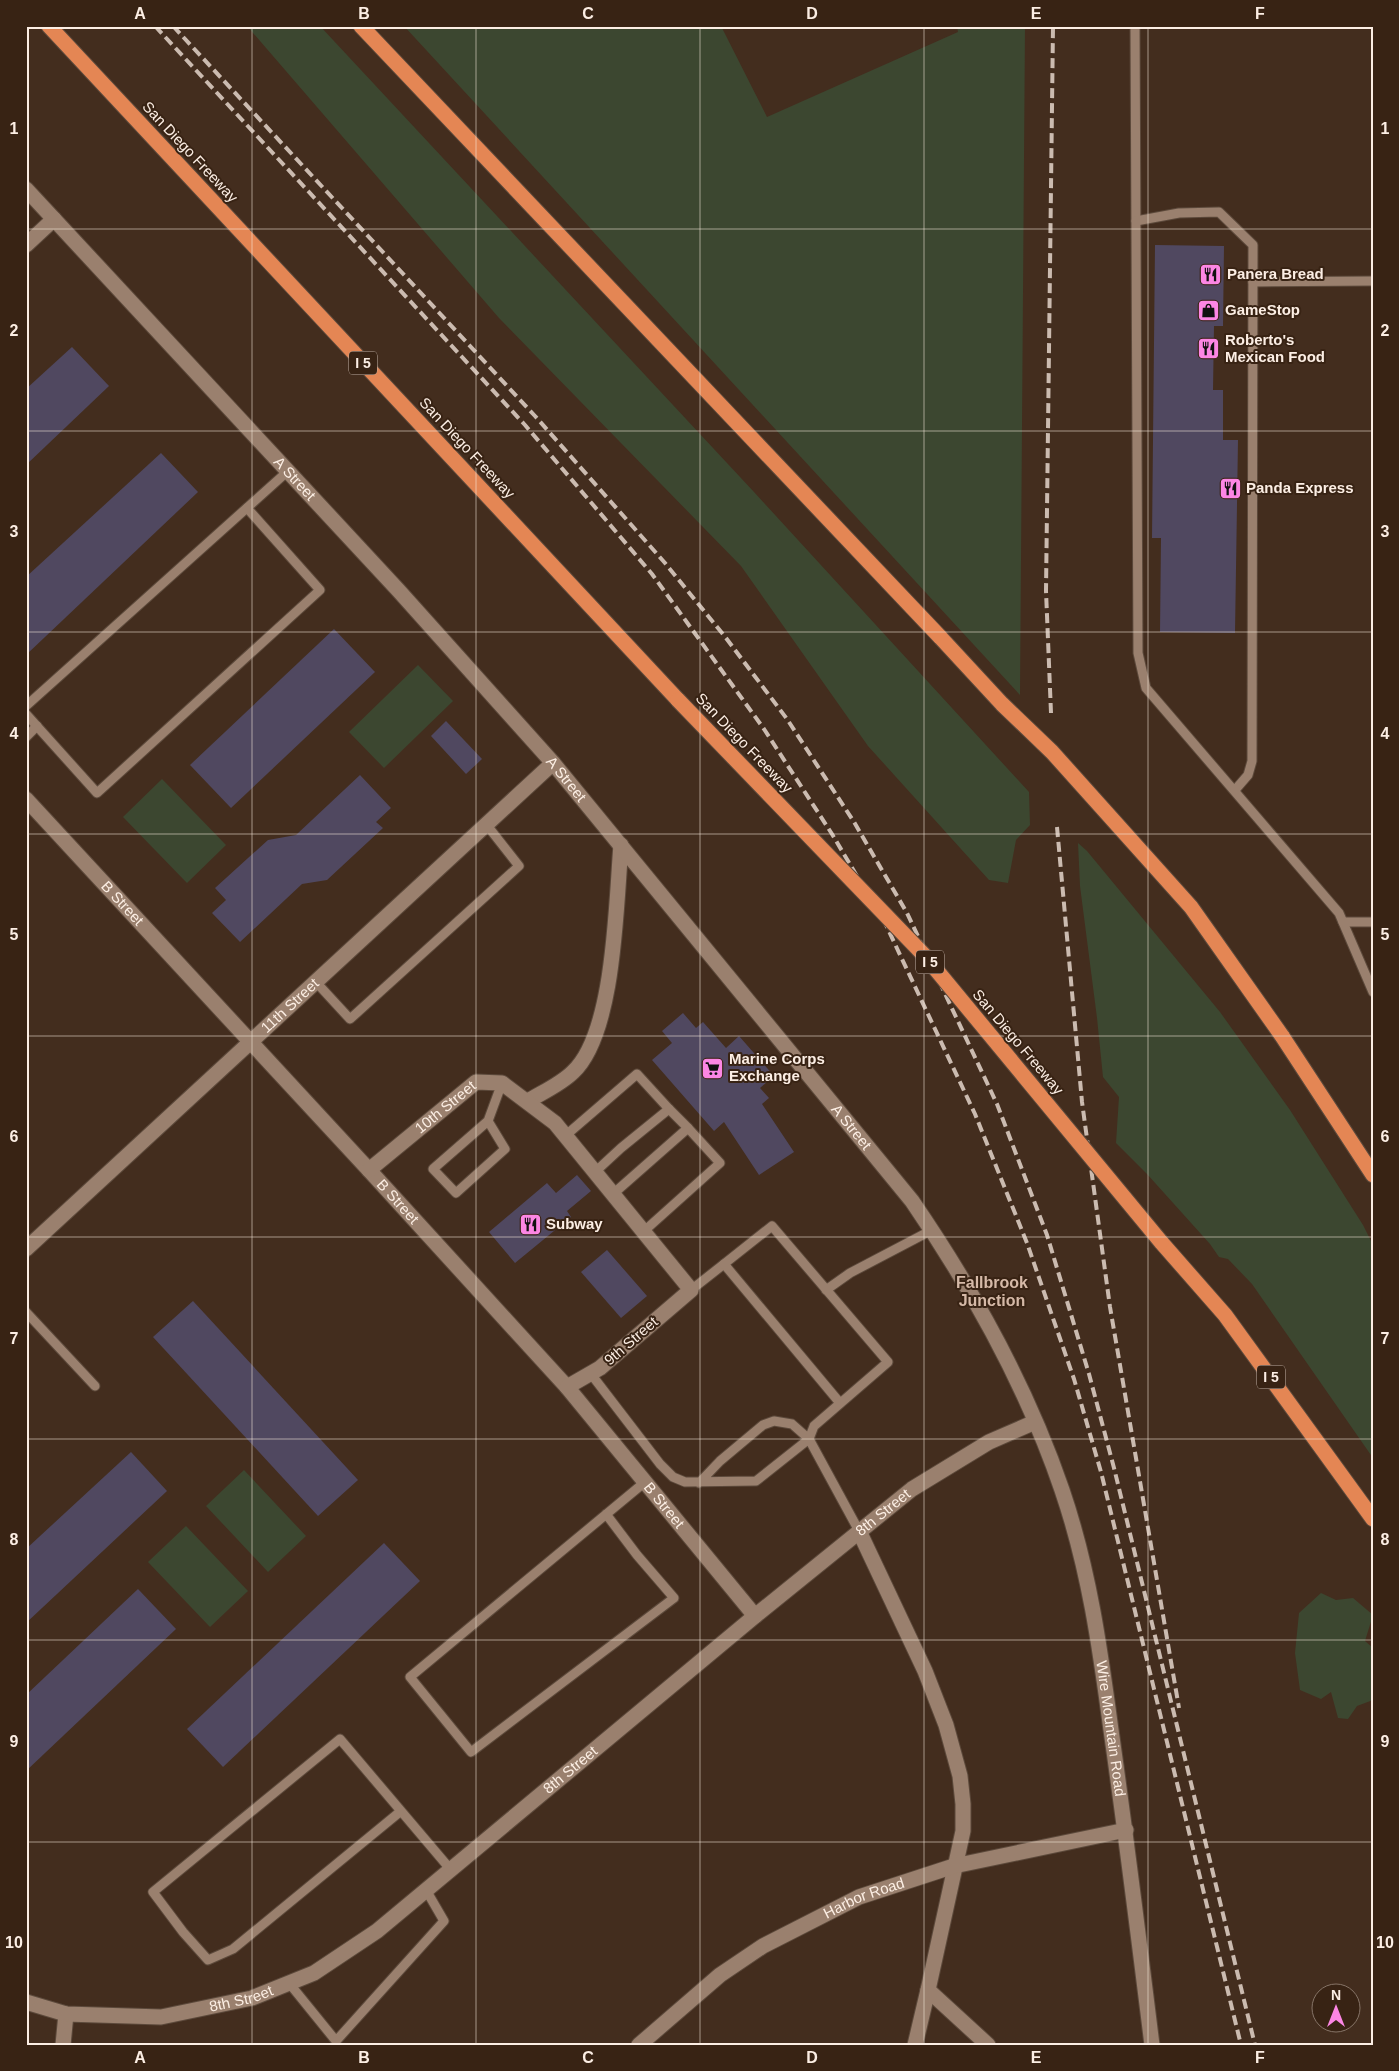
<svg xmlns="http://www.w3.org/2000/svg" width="1399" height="2071" font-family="Helvetica,sans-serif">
<rect width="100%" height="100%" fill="#432d1e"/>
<g fill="#3c4730">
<path d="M247,26H320L754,492L1029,792L1030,825L1016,840L1008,883L989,880L868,746L741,566L499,318Z"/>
<path d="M404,26H721L767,117L958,32L957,26H1025L1020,695Z"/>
<path d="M418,665L453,701L384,768L349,732Z"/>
<path d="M162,779L226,845L187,883L123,817Z"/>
<path d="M1078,843L1087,851L1220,1012L1290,1110L1363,1225L1373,1245V1458L1252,1284L1228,1259L1219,1257L1210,1244L1147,1174L1116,1143L1119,1097L1103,1077L1097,1018L1080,886Z"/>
<path d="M244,1470L306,1536L268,1572L206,1506Z"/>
<path d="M186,1526L248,1591L210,1627L148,1562Z"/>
<path d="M1321,1593L1336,1600L1353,1598L1373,1615L1365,1641L1373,1648V1700L1357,1706L1348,1719L1338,1718L1331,1692L1321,1699L1300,1690L1295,1653L1299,1613Z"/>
</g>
<g fill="#504860">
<path d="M1155,245L1224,246L1223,326H1214L1213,390H1223V440H1238L1235,633L1160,632L1161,538H1152Z"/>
<path d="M72,347L109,386L26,465V389Z"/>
<path d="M161,453L198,492L26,655V577Z"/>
<path d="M334,629L375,672L231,808L190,765Z"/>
<path d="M446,721L482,759L466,774L431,736Z"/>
<path d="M360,775L391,808L376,822L383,828L327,880L302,884L240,942L212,913L226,900L215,888L268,840L296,835Z"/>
<path d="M683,1013L696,1028L703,1022L726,1048L739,1036L774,1076L760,1088L769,1098L762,1104L794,1152L759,1175L724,1122L714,1131L652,1060L672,1043L662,1031Z"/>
<path d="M577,1175L591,1191L567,1211L571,1217L515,1263L489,1232L547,1183L556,1193Z"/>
<path d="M607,1250L647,1296L621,1318L581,1272Z"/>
<path d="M193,1301L358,1480L318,1516L153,1337Z"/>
<path d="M131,1452L167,1491L26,1623V1549Z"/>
<path d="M384,1543L420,1581L223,1767L187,1729Z"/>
<path d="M138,1589L176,1629L26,1771V1695Z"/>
</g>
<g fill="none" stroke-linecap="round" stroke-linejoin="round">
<defs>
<g id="service">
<path d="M1135,26L1138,653L1146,688L1339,913L1373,992"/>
<path d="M1136,221L1179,213L1219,212L1253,245L1252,761L1248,775L1235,790"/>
<path d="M1253,282L1373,281"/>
<path d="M26,706L288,471"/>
<path d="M26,714L97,793L320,590L247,508"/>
<path d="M26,737L37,726"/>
<path d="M1343,922H1373"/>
<path d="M315,981L350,1019L519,866L486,824"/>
<path d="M669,1109L688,1128"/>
<path d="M488,1121L505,1149L456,1193L433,1169L488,1121L502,1083"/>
<path d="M565,1136L637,1074L669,1109L621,1148L595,1172"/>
<path d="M613,1194L688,1128L720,1163L643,1232"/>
<path d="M691,1290L724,1264"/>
<path d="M826,1290L850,1273L932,1230"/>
<path d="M26,1312L95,1386"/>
<path d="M591,1374L660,1464L673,1477L685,1482L756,1481L809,1439L792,1424L774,1421L763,1425L720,1461L699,1483"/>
<path d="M840,1403L724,1264L772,1226L888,1362L814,1426L809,1439L859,1531"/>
<path d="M606,1514L637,1555L674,1598L471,1752L410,1677L645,1482"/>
<path d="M401,1811L233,1949L208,1960L183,1932L153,1892L340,1739L451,1870"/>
<path d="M289,1983L336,2041L444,1921L426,1890"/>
</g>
<g id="minor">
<path id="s1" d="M26,799L369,1170L567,1387L755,1616"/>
<path d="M528,1101C543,1092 561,1084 573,1072C615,1033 616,902 621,845"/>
<path id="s2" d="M369,1170L476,1082L502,1083L555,1123L691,1290L600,1368L567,1387"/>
<path id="s3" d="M26,1249L553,763"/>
<path d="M63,2045L66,2014"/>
<path d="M915,2045L928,1990"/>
</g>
<g id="tertiary">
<path d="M26,245L54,219"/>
<path d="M859,1531L925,1671L946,1725L960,1776L963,1804V1831L928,1990L988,2045"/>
<path id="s4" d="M26,2002L66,2014L161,2017L252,1998L314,1973L377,1931L755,1616L912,1489L989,1442L1035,1422"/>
<path id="s5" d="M639,2045L720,1975L763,1946L859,1897L954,1866L1126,1830"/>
</g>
<g id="secondary">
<path id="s6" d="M26,189L399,591L553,763L912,1201C973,1290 1027,1387 1062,1490C1089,1569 1100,1648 1111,1730C1126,1835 1139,1940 1152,2045"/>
</g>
<g id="motorway">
<path d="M49,26L678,700"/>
<path d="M361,26L941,638"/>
<path d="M1282,1036L1373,1175"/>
<path d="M1161,1242L1225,1315L1373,1519"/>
</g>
</defs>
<use href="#service" stroke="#5c493b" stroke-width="11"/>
<use href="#minor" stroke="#5c493b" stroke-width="17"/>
<use href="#tertiary" stroke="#5c493b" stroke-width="17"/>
<use href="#secondary" stroke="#5c493b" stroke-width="17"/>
<use href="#motorway" stroke="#5c493b" stroke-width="17"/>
<use href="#service" stroke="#9a806e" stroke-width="9"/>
<use href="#minor" stroke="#9a806e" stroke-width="15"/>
<use href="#tertiary" stroke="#9a806e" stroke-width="15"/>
<use href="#secondary" stroke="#9a806e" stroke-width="15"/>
<use href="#motorway" stroke="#e48654" stroke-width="15"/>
<g stroke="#cbbbb0" stroke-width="4" stroke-dasharray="10 5" stroke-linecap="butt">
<path d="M155,26L525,425L652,574L764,729L832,834L886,925L975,1114L1027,1243L1074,1379L1101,1472L1241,2045"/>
<path d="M173,26L535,416L665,563L726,638L787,719L854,822L907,913L997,1104L1047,1235L1089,1374L1114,1468L1255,2045"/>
<path d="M1051,713L1046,591L1053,26"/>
<path d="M1057,827L1082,1102L1110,1307L1179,1708"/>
</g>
<defs>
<g id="motorway-bridge">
<path d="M941,638L1002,704L1052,752L1191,907L1282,1036"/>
<path d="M678,700L924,955L1161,1242"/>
</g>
</defs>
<use href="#motorway-bridge" stroke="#5c493b" stroke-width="17" stroke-linecap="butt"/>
<use href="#motorway-bridge" stroke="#e48654" stroke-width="15"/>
</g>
<path fill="none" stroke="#fceee4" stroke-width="1" stroke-opacity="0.55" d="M252,26V2045M476,26V2045M700,26V2045M924,26V2045M1148,26V2045M26,229H1373M26,431H1373M26,632H1373M26,834H1373M26,1036H1373M26,1237H1373M26,1439H1373M26,1640H1373M26,1842H1373"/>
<defs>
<symbol id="restaurant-square" viewBox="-11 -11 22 22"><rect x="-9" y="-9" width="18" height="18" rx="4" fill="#fc86e4" stroke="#382314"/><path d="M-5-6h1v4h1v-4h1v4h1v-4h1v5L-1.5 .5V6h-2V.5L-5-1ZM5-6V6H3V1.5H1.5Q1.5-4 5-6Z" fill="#111"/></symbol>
<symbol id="shop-square" viewBox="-11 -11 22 22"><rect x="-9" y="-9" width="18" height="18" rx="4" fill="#fc86e4" stroke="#382314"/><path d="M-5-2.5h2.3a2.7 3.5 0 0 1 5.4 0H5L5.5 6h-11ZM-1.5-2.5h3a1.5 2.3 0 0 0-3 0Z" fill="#111"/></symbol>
<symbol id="supermarket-square" viewBox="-11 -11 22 22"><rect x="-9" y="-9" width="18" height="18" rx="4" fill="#fc86e4" stroke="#382314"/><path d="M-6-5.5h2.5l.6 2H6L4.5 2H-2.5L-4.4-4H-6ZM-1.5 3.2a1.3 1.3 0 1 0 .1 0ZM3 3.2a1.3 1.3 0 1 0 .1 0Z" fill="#111"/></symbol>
</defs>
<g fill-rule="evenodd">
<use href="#restaurant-square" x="1198" y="262" width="25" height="25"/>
<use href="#shop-square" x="1196" y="298" width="25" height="25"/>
<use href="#restaurant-square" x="1196" y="336" width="25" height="25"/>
<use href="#restaurant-square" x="1218" y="476" width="25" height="25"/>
<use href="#supermarket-square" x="700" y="1056" width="25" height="25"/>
<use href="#restaurant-square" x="518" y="1212" width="25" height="25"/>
</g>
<g text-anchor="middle" stroke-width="4" stroke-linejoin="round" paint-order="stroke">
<g fill="#382314" stroke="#c1b1a6" stroke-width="1">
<rect x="349" y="351.5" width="28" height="23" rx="4"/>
<rect x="916" y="950.5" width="28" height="23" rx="4"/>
<rect x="1257" y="1365.5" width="28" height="23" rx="4"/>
</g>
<g font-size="14" font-weight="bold" fill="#fceee4">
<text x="363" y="368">I 5</text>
<text x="930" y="967">I 5</text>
<text x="1271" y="1382">I 5</text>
</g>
<g font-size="15" fill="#fceee4" stroke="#382314">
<text transform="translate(190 152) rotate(47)" y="5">San Diego Freeway</text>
<text transform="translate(467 448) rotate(47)" y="5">San Diego Freeway</text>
<text dy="5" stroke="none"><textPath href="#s6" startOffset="395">A Street</textPath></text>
<text transform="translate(744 743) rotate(46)" y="5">San Diego Freeway</text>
<text dy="5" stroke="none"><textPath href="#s6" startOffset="800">A Street</textPath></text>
<text dy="5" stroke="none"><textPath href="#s1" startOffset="142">B Street</textPath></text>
<text dy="5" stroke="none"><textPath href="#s3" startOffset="359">11th Street</textPath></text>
<text transform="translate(1018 1042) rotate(50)" y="5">San Diego Freeway</text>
<text dy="5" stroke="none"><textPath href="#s2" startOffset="99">10th Street</textPath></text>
<text dy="5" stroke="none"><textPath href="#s6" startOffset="1250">A Street</textPath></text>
<text dy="5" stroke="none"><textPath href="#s1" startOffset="548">B Street</textPath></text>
<text transform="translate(631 1341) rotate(-41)" y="5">9th Street</text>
<text dy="5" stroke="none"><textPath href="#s1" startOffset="952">B Street</textPath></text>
<text dy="5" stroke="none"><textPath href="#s4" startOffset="1029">8th Street</textPath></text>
<text dy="5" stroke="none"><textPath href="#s6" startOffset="1916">Wire Mountain Road</textPath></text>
<text dy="5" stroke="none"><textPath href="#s4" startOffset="624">8th Street</textPath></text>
<text dy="5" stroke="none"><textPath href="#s5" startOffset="271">Harbor Road</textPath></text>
<text dy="5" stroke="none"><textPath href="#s4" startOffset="219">8th Street</textPath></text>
</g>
<g font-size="15" font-weight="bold" fill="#fceee4" stroke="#382314" text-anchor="start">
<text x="1227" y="279">Panera Bread</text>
<text x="1225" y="315">GameStop</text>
<text x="1225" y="345">Roberto's<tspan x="1225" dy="17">Mexican Food</tspan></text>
<text x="1246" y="493">Panda Express</text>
<text x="729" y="1064">Marine Corps<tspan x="729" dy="17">Exchange</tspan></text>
<text x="546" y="1229">Subway</text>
</g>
<g font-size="16" font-weight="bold" fill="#d5b9a7" stroke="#382314">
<text x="992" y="1288">Fallbrook<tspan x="992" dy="18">Junction</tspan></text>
</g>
</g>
<rect width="1399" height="2071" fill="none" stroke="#382314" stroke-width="55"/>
<g transform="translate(1336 2008)"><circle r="24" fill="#382314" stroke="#867467"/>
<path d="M0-4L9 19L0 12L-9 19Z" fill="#fc86e4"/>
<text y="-8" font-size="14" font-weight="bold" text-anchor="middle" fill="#fceee4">N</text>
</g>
<rect x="28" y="28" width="1344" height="2016" fill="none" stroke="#fceee4" stroke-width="2"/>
<g font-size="16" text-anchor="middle" font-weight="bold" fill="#fceee4">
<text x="140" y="19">A</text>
<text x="364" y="19">B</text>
<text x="588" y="19">C</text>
<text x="812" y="19">D</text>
<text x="1036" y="19">E</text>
<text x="1260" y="19">F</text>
<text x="14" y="134">1</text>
<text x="1385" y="134">1</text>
<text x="14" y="336">2</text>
<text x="1385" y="336">2</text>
<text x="14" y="537">3</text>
<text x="1385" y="537">3</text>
<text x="14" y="739">4</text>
<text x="1385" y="739">4</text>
<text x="14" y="940">5</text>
<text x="1385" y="940">5</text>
<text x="14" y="1142">6</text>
<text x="1385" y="1142">6</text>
<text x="14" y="1344">7</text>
<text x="1385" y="1344">7</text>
<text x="14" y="1545">8</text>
<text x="1385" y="1545">8</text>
<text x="14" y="1747">9</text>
<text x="1385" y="1747">9</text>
<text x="14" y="1948">10</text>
<text x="1385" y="1948">10</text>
<text x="140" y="2063">A</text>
<text x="364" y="2063">B</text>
<text x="588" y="2063">C</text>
<text x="812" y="2063">D</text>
<text x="1036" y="2063">E</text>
<text x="1260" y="2063">F</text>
</g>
</svg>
